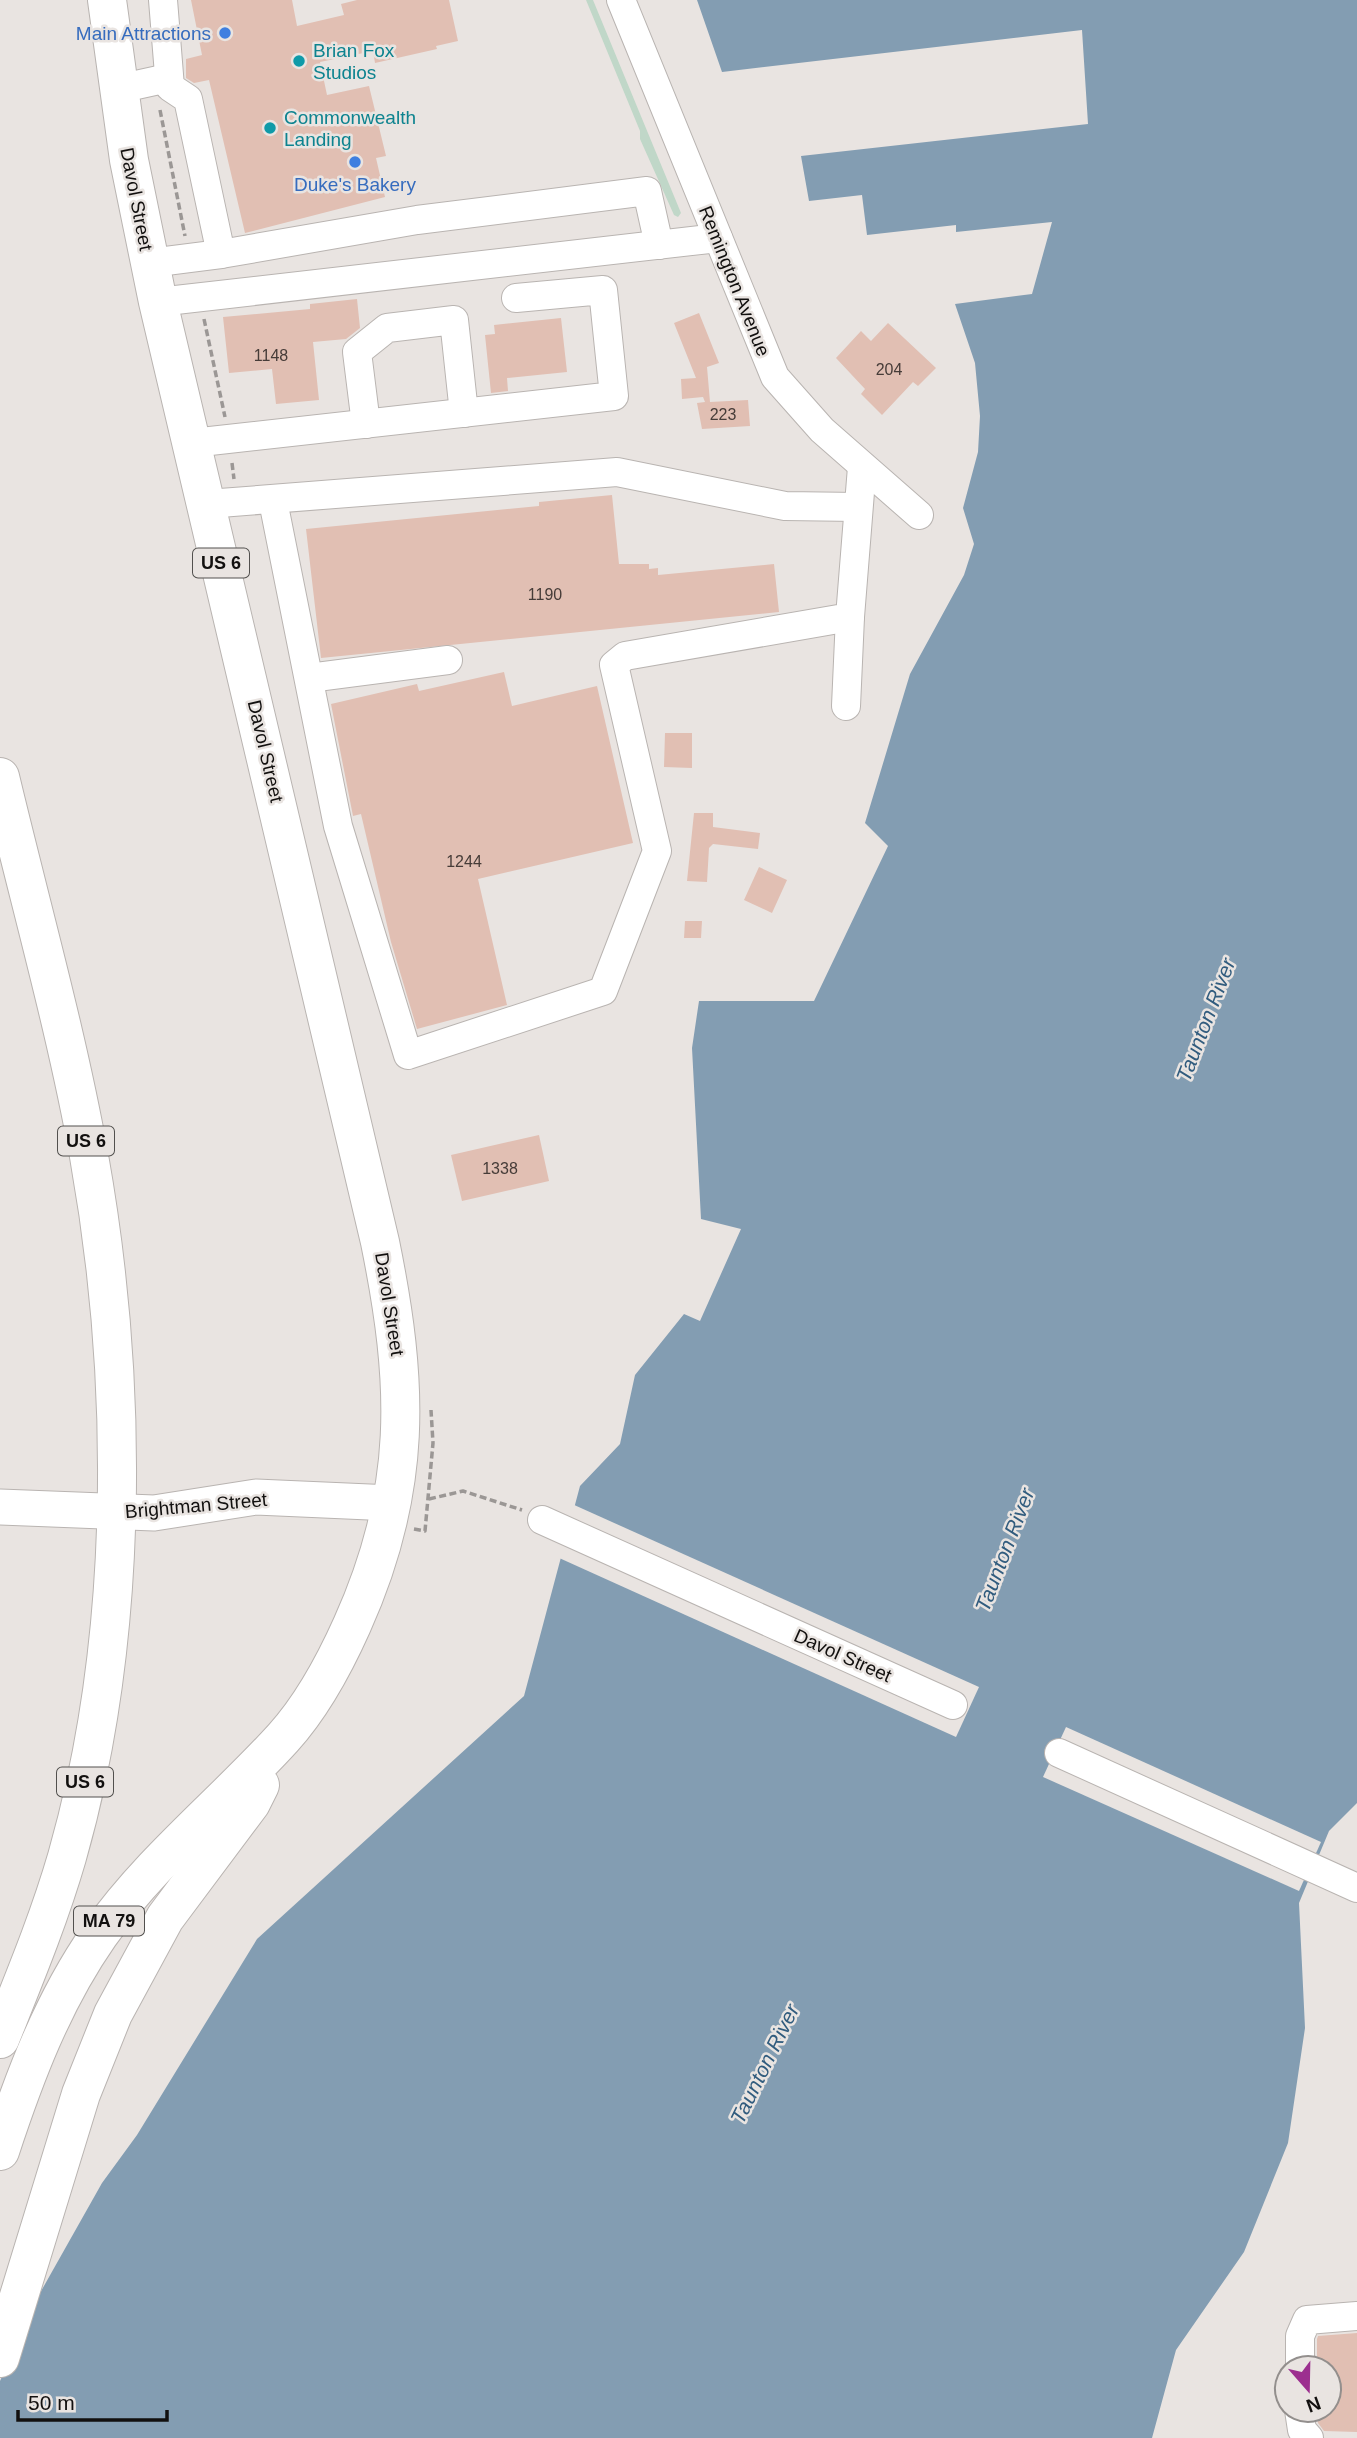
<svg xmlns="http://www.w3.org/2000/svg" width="1357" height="2438" font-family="Helvetica,sans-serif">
<rect width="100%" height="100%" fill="#e9e4e1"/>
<path fill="#c0d7c8" d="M586,0H593L681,213L678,217L674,215L640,139V131Z"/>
<path fill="#839db2" d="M697,0H1357V1803L1329,1831L1299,1903L1305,2028L1288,2143L1244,2252L1176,2350L1152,2438H0V2381L40,2293L102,2183L137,2135L257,1939L524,1696L580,1486L620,1444L635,1375L684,1314L700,1321L741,1229L701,1219L692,1048L699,1001H814L888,846L865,823L910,674L964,575L974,544L963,508L978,452L980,416L975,363L955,304L1032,294L1052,222L956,232V225L867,235L862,195L809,201L801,156L1088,124L1082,30L722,72Z"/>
<g fill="#e9e4e1">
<path d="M572,1504L979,1687L956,1737L557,1557Z"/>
<path d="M1066,1727L1321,1842L1299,1891L1043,1777Z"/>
</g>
<g fill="#e1bfb3">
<path d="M191,0H292L297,26L344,15L341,4L357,0H449L458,41L436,46L437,49L375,63L373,51L320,62L327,95L369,86L386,156L376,158L385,197L245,233L209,80L194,83L186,78V59L202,55Z"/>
<path d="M357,299L360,328L346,339L313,342L319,400L276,404L272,369L229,373L223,317L310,309V304Z"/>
<path d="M699,313L719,363L707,367L710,402L748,400L750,426L702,429L697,403L705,402L703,397L682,399L681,379L696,378L674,323Z"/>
<path d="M561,318L567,372L507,378L508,391L491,393L485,335L495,334L494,325Z"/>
<path d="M888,323L936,368L918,386L913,382L882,415L861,394L865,389L836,358L861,331L871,341Z"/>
<path d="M612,495L619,564H649V569L658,568V575L774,564L779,612L321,658L306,529L539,506V502Z"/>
<path d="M504,672L512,706L597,686L633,843L478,879L507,1005L417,1029L391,942L361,814L353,816L331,704L417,684L419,691Z"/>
<path d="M665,733H692V768L664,767Z"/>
<path d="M694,813H713V827L760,833L758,849L713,844L709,848L707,882L687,881Z"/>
<path d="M759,867L787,880L772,913L744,900Z"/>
<path d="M685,921H702L701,938H684Z"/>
<path d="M539,1135L549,1181L462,1201L451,1155Z"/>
<path d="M1357,2333V2432L1324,2431L1318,2423L1316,2410H1329V2368H1317V2339L1318,2336Z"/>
</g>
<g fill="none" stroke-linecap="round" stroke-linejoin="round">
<defs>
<g id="minor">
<path d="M163,0L170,87L188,99L221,254L417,220L647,191L659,245"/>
<path d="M621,0L775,377L822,430L919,515"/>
<path d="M118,89L168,78"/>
<path d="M150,263L221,254"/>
<path d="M158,302L718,238"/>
<path d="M366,424L357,352L387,328L454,320L464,413"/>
<path d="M192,443L614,396L603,290L516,298"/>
<path d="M273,501L338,826L408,1055L603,991L657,851L614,665L625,656L850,617L862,467"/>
<path d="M207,504L617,472L785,506L858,507"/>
<path d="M309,678L448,660"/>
<path d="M846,706L850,617"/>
<path d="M542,1520L953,1705"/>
<path d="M1059,1753L1357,1888"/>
<path d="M1300,2368V2336L1307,2320L1357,2316"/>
<path d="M1299,2410L1302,2430L1309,2438"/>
</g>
<path id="major" d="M0,1507L154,1513L256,1497L392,1503"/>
<g id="highway">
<path d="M0,777C30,903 66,1029 89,1156C129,1380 130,1637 67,1857C49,1919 24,1979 0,2039"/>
<path d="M0,2151C25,2075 53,2001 99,1935C151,1861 223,1804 283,1738C312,1706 335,1663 352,1625C413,1490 409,1384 380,1242L158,302L129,160L107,0"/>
<path d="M0,2358L81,2094L113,2014L165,1918L251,1803L260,1785"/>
</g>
</defs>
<use href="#minor" stroke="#b9b4b1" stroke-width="30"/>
<use href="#major" stroke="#b9b4b1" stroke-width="37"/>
<use href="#highway" stroke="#b9b4b1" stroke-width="40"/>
<g stroke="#9b9795" stroke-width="3.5" stroke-dasharray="7 3.5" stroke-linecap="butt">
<path d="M160,110L185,236"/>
<path d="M204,319L225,417"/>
<path d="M232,463L234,479"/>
<path d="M429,1499L463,1491L522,1510"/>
<path d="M414,1529L425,1531L433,1443L431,1410"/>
</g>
<use href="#minor" stroke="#fff" stroke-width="28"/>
<use href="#major" stroke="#fff" stroke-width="35"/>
<use href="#highway" stroke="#fff" stroke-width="38"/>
</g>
<g fill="#3f7fe0" stroke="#e9e4e1" stroke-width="2.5">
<circle cx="225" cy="33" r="7"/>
<circle cx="355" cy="162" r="7"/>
</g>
<g fill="#0f9aa8" stroke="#e9e4e1" stroke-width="2.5">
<circle cx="299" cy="61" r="7"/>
<circle cx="270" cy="128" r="7"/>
</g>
<g text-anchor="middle" stroke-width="5" stroke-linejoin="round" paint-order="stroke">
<g font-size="16" fill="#463c38">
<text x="271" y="361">1148</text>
<text x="889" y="375">204</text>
<text x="723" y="420">223</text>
<text x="545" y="600">1190</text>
<text x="464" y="867">1244</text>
<text x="500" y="1174">1338</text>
</g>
<g fill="#e9e4e1" stroke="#52504e" stroke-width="2">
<rect x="193" y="548.5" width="56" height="29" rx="5"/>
<rect x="58" y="1126.5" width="56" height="29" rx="5"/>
<rect x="57" y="1767.5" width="56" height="29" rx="5"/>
<rect x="74" y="1906.5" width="70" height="29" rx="5"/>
</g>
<g font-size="18" font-weight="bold" fill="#12100f">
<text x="221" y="569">US 6</text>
<text x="86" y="1147">US 6</text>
<text x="85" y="1788">US 6</text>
<text x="109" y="1927">MA 79</text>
</g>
<g font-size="19" fill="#366cbe" stroke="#e9e4e1" text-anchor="end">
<text x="211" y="40">Main Attractions</text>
<text x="355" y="191" text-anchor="middle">Duke's Bakery</text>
</g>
<g font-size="19" fill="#0d838f" stroke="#e9e4e1" text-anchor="start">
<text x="313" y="57">Brian Fox<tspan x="313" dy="22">Studios</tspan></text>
<text x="284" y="124">Commonwealth<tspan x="284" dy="22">Landing</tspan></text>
</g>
<g font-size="19" fill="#12100f" stroke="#e9e4e1">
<text transform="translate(137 199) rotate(79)" y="7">Davol Street</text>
<text transform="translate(735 281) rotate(68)" y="7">Remington Avenue</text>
<text transform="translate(266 751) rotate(77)" y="7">Davol Street</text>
<text transform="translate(390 1304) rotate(81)" y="7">Davol Street</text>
<text transform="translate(196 1505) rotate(-5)" y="7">Brightman Street</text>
<text transform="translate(843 1655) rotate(24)" y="7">Davol Street</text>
</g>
<g font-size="21" font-style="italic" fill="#315c7e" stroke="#e9e4e1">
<text transform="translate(1206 1020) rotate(-69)" y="7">Taunton River</text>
<text transform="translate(1005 1550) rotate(-69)" y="7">Taunton River</text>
<text transform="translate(765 2064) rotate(-64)" y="7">Taunton River</text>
</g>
</g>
<g transform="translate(1308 2389) rotate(160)"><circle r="33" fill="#e9e4e1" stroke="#938f8d" stroke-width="2"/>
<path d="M0-5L12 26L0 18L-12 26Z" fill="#9c2f8f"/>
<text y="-10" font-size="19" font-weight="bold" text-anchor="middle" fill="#12100f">N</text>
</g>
<path d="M18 2410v10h149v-10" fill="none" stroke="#12100f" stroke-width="3.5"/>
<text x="28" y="2410" font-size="21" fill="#12100f" stroke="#e9e4e1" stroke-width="5" paint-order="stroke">50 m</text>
</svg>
